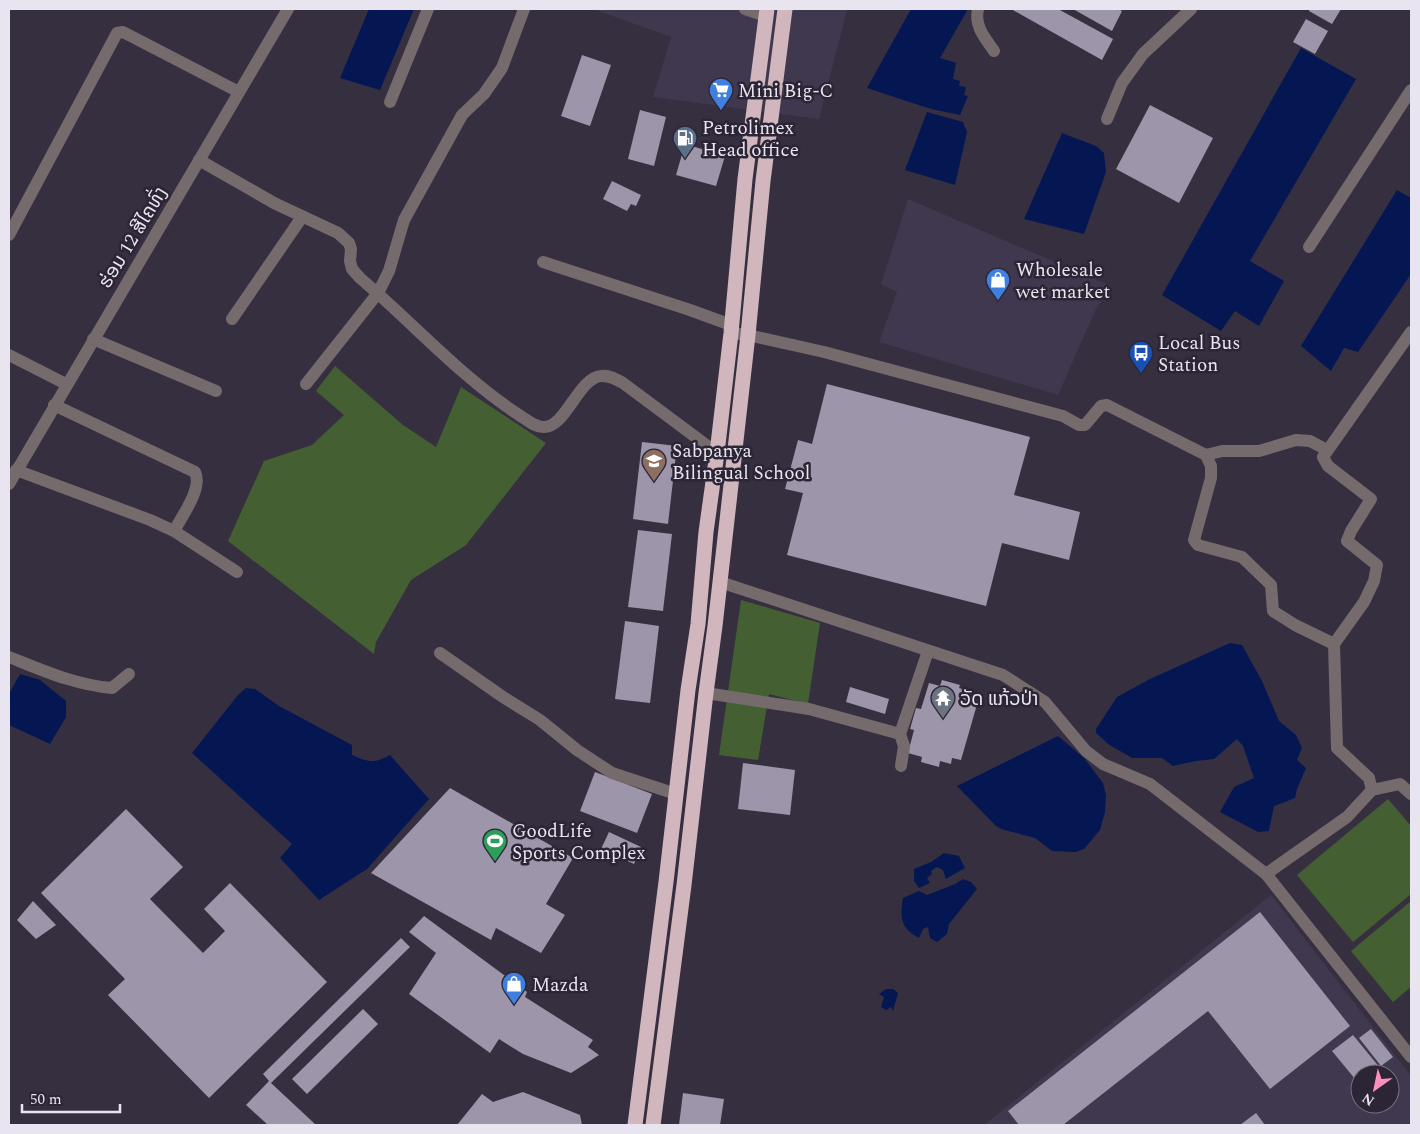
<svg xmlns="http://www.w3.org/2000/svg" width="1420" height="1134" font-family="Spectral,'Noto Sans Lao',serif">
<rect width="100%" height="100%" fill="#362f40"/>
<g fill="#40384e" fill-rule="evenodd">
<path d="M593,9H843L847,10L819,119L653,97L671,37Z"/>
<path d="M908,199L1111,286L1095,311L1058,395L879,342L897,292L881,284Z"/>
<path d="M1271,895L1411,1076V1125H984ZM1360,1074H1390V1104H1360Z"/>
</g>
<g fill="#446032">
<path d="M335,366L403,425L436,447L461,387L546,443L466,545L411,580L376,642L374,654L228,541L264,461L312,445L344,415L316,391Z"/>
<path d="M741,600L820,623L808,704L769,694L758,760L719,755Z"/>
<path d="M1388,799L1411,826V894L1353,942L1297,875Z"/>
<path d="M1411,901V987L1393,1002L1351,951Z"/>
</g>
<g fill="#041753">
<path d="M369,9H414L380,90L340,78Z"/>
<path d="M911,9H968L940,58L956,63L953,79L960,81L959,86L966,87L964,95L968,96L960,115L931,109L867,88Z"/>
<path d="M1301,48L1356,79L1250,261L1284,281L1259,326L1235,311L1221,331L1162,295Z"/>
<path d="M927,112L963,122L967,132L955,185L905,170Z"/>
<path d="M1062,133L1096,146L1104,153L1106,172L1084,234L1024,219Z"/>
<path d="M1397,190L1411,198V274L1358,352L1344,348L1331,371L1301,346Z"/>
<path d="M1230,643L1242,645L1262,681L1279,721L1296,735L1302,748L1297,760L1306,768L1297,789L1295,798L1274,806L1269,831L1258,832L1220,812L1234,787L1254,778L1243,746L1237,739L1214,759L1196,761L1173,766L1162,758H1132L1108,744L1096,733V729L1117,697L1150,679Z"/>
<path d="M20,674L40,680L66,701V717L50,744L9,725V694Z"/>
<path d="M246,688L255,689L279,706L352,745V755C368,762 374,764 390,755L429,799L367,869L319,900L280,858L292,844L192,753L238,695Z"/>
<path d="M1058,736L1084,758L1103,783L1106,795L1105,812L1100,830L1084,849L1076,852L1052,851L1035,838L1001,829L996,826L957,786Z"/>
<path d="M944,853L959,856L965,868L946,879L943,870L937,867L931,871L932,874L927,878L930,883L919,888L914,881V869L931,862Z"/>
<path d="M963,879L971,882L977,889L949,924L947,934L937,942L930,938L928,927L923,929L919,938C900,928 900,917 903,898L919,891L927,895L955,884Z"/>
<path d="M886,989H893L898,993L893,1011L891,1007L886,1010L881,1007L884,997L879,994Z"/>
</g>
<g fill="#9d95aa">
<path d="M1011,9H1058L1113,39L1102,60Z"/>
<path d="M1073,9H1118L1122,11L1112,31Z"/>
<path d="M1310,9H1341L1332,24L1309,11Z"/>
<path d="M1306,19L1328,31L1315,54L1293,42Z"/>
<path d="M582,55L611,65L590,126L561,116Z"/>
<path d="M1150,105L1213,138L1179,203L1116,169Z"/>
<path d="M640,110L666,117L654,166L628,159Z"/>
<path d="M685,144L725,156L716,186L676,175Z"/>
<path d="M612,181L641,195L636,206L631,204L627,211L603,199Z"/>
<path d="M827,384L1030,437L1014,495L1080,512L1069,560L1002,543L986,606L787,555L803,493L785,489L798,440L812,444Z"/>
<path d="M642,442L677,446L668,524L633,519Z"/>
<path d="M638,530L672,534L663,611L628,607Z"/>
<path d="M625,621L659,626L650,703L615,699Z"/>
<path d="M942,680L960,685L959,688L972,692L970,699L978,701L961,760L952,758L951,764L940,761L939,767L921,762L922,757L908,753L914,730L910,729L916,708L921,709L929,683L940,686Z"/>
<path d="M850,687L889,699L885,714L846,702Z"/>
<path d="M743,763L795,770L790,815L738,809Z"/>
<path d="M595,772L652,794L637,833L580,811Z"/>
<path d="M450,788L573,858L546,904L565,915L541,953L496,928L491,940L371,873Z"/>
<path d="M126,809L183,867L150,899L203,953L225,931L204,909L230,883L327,982L209,1098L108,995L125,979L41,893Z"/>
<path d="M609,832L641,847L634,864L601,849Z"/>
<path d="M33,901L56,925L36,939L17,920Z"/>
<path d="M1260,912L1350,1026L1270,1089L1208,1011L1063,1125H1019L1008,1111Z"/>
<path d="M424,916L527,992L525,997L593,1040L588,1047L599,1055L571,1073L523,1054L499,1039L490,1053L409,994L436,953L409,932Z"/>
<path d="M401,938L410,947L271,1083L315,1124L313,1125H268L246,1105L269,1081L263,1074Z"/>
<path d="M363,1009L378,1024L307,1094L292,1079Z"/>
<path d="M1371,1029L1393,1057L1381,1066L1359,1038Z"/>
<path d="M1353,1035L1385,1074H1360V1085L1332,1051Z"/>
<path d="M523,1092L580,1115L582,1125H457L482,1094L493,1102Z"/>
<path d="M683,1093L724,1099L720,1125H679Z"/>
<path d="M1256,1113L1265,1125H1240Z"/>
</g>
<g fill="none" stroke-linecap="round" stroke-linejoin="round">
<g stroke="#756b6d" stroke-width="12">
<path d="M745,9L766,16"/>
<path d="M978,9C974,26 985,38 994,51"/>
<path d="M390,102L428,9"/>
<path d="M1107,119L1122,83L1143,54L1191,9"/>
<path d="M199,160L274,203L338,233L349,243L351,249L350,261L352,269L360,278C413,323 461,377 519,415C526,419 534,427 543,427C566,428 578,378 601,376C609,375 616,379 623,383L717,453"/>
<path d="M9,235L117,33L123,32L239,92"/>
<path d="M1309,247L1411,90"/>
<path d="M543,262L690,310L731,325"/>
<path d="M232,319L302,217"/>
<path d="M731,333L748,335L824,352L1063,416L1079,425H1085L1101,406L1107,405L1206,455L1211,466V478L1194,540L1198,545L1242,557L1271,585L1273,611L1295,625L1334,644"/>
<path d="M93,339L216,391"/>
<path d="M9,355L66,384"/>
<path d="M306,384L378,293L389,271L404,220L462,115L484,94L502,68L524,9"/>
<path d="M54,405L195,472C203,488 182,516 174,531"/>
<path d="M1206,455L1222,451H1259L1296,440L1310,441L1327,450"/>
<path d="M16,470L150,520L174,531L237,572"/>
<path d="M9,484L288,9"/>
<path d="M720,582L1003,675L1045,702L1086,751L1103,764L1150,784L1266,874L1411,1057"/>
<path d="M440,653L503,697L540,720L577,750L612,773L676,794"/>
<path d="M9,657C42,670 75,685 112,688L129,674"/>
<path d="M706,693L809,709L900,734L904,746L901,766"/>
<path d="M900,734L928,651"/>
<path d="M1372,790L1369,778L1337,748L1334,644L1364,602L1374,581L1377,565L1347,541L1351,531L1371,499L1328,466L1323,457L1411,332"/>
<path d="M1266,874L1347,817L1372,790L1400,784L1411,794"/>
</g>
<g stroke="#d1b7bd" stroke-width="15">
<path d="M635,1125L666,882L688,690L698,624L706,532L717,453L731,333L745,179L767,9"/>
<path d="M653,1125L684,885L706,693L715,626L748,335L763,181L785,9"/>
</g>
</g>
<defs>
<symbol id="supermarket-pin" viewBox="-11 -11 22 30"><path d="M0 17L-7.5 6A9.5 9.5 0 1 1 7.5 6Z" fill="#3f7fe0" stroke="#2c2535"/><path d="M-6-5.5h2.5l.6 2H6L4.5 2H-2.5L-4.4-4H-6ZM-1.5 3.2a1.3 1.3 0 1 0 .1 0ZM3 3.2a1.3 1.3 0 1 0 .1 0Z" fill="#fff"/></symbol>
<symbol id="fuel-pin" viewBox="-11 -11 22 30"><path d="M0 17L-7.5 6A9.5 9.5 0 1 1 7.5 6Z" fill="#5c6f8a" stroke="#2c2535"/><path d="M-5.5-6h7V0h2V4h1.3V-2.5L3-4.5l.8-.8L6-3V5H2.5V1h-1V6h-7ZM-4.2-4.7v3.2H.2V-4.7Z" fill="#fff"/></symbol>
<symbol id="shop-pin" viewBox="-11 -11 22 30"><path d="M0 17L-7.5 6A9.5 9.5 0 1 1 7.5 6Z" fill="#3f7fe0" stroke="#2c2535"/><path d="M-5-2.5h2.3a2.7 3.5 0 0 1 5.4 0H5L5.5 6h-11ZM-1.5-2.5h3a1.5 2.3 0 0 0-3 0Z" fill="#fff"/></symbol>
<symbol id="bus-pin" viewBox="-11 -11 22 30"><path d="M0 17L-7.5 6A9.5 9.5 0 1 1 7.5 6Z" fill="#1a4fb4" stroke="#2c2535"/><path d="M-5-6H5V4H4V6H2V4H-2V6H-4V4H-5ZM-3.5-4V0h7V-4ZM-3.5 1.2v1.5H-2V1.2ZM2 1.2v1.5H3.5V1.2Z" fill="#fff"/></symbol>
<symbol id="school-pin" viewBox="-11 -11 22 30"><path d="M0 17L-7.5 6A9.5 9.5 0 1 1 7.5 6Z" fill="#8d6e63" stroke="#2c2535"/><path d="M0-5L7-2L0 1L-7-2ZM-4 1L0 2.5L4 1V4Q0 6-4 4Z" fill="#fff"/></symbol>
<symbol id="temple-pin" viewBox="-11 -11 22 30"><path d="M0 17L-7.5 6A9.5 9.5 0 1 1 7.5 6Z" fill="#6b7280" stroke="#2c2535"/><path d="M0-6L5-2H3V0L6.5 2.5H4V6H1.5V3h-3V6H-4V2.5H-6.5L-3 0V-2H-5Z" fill="#fff"/></symbol>
<symbol id="stadium-pin" viewBox="-11 -11 22 30"><path d="M0 17L-7.5 6A9.5 9.5 0 1 1 7.5 6Z" fill="#2e9e5b" stroke="#2c2535"/><path d="M0-5a6.5 5 0 1 0 0 10a6.5 5 0 1 0 0-10ZM-3.5-1.8h7v3.6h-7Z" fill="#fff"/></symbol>
</defs>
<g fill-rule="evenodd">
<use href="#supermarket-pin" x="707" y="76" width="28" height="38"/>
<use href="#fuel-pin" x="671" y="124" width="28" height="38"/>
<use href="#shop-pin" x="984" y="266" width="28" height="38"/>
<use href="#bus-pin" x="1127" y="339" width="28" height="38"/>
<use href="#school-pin" x="640" y="447" width="28" height="38"/>
<use href="#temple-pin" x="929" y="684" width="28" height="38"/>
<use href="#stadium-pin" x="481" y="827" width="28" height="38"/>
<use href="#shop-pin" x="500" y="970" width="28" height="38"/>
</g>
<g text-anchor="middle" stroke-width="5" stroke-linejoin="round" paint-order="stroke">
<g font-size="19" fill="#e9e5f0" stroke="#2c2535" text-anchor="start">
<text x="738" y="97">Mini Big-C</text>
<text x="702" y="134">Petrolimex<tspan x="702" dy="22">Head office</tspan></text>
<text x="1016" y="276">Wholesale<tspan x="1016" dy="22">wet market</tspan></text>
<text x="1158" y="349">Local Bus<tspan x="1158" dy="22">Station</tspan></text>
<text x="672" y="457">Sabpanya<tspan x="672" dy="22">Bilingual School</tspan></text>
<text x="960" y="705">ວັດ ແກ້ວປ່າ</text>
<text x="512" y="837">GoodLife<tspan x="512" dy="22">Sports Complex</tspan></text>
<text x="532" y="991">Mazda</text>
</g>
<g font-size="19" fill="#e9e5f0" stroke="#2c2535">
<text transform="translate(132 237) rotate(-59)" y="7">ຮ່ອມ 12 ສີໄຄທົ່ງ</text>
</g>
</g>
<rect width="1420" height="1134" fill="none" stroke="#e9e5f0" stroke-width="20"/>
<g transform="translate(1375 1089) rotate(213)"><circle r="24" fill="#2c2535" stroke="#787280"/>
<path d="M0-4L9 19L0 12L-9 19Z" fill="#fe8ebb"/>
<text y="-8" font-size="14" font-weight="bold" text-anchor="middle" fill="#e9e5f0">N</text>
</g>
<path d="M22 1104v8h98v-8" fill="none" stroke="#e9e5f0" stroke-width="2.5"/>
<text x="30" y="1104" font-size="15" fill="#e9e5f0" stroke="#2c2535" stroke-width="4" paint-order="stroke">50 m</text>
</svg>
